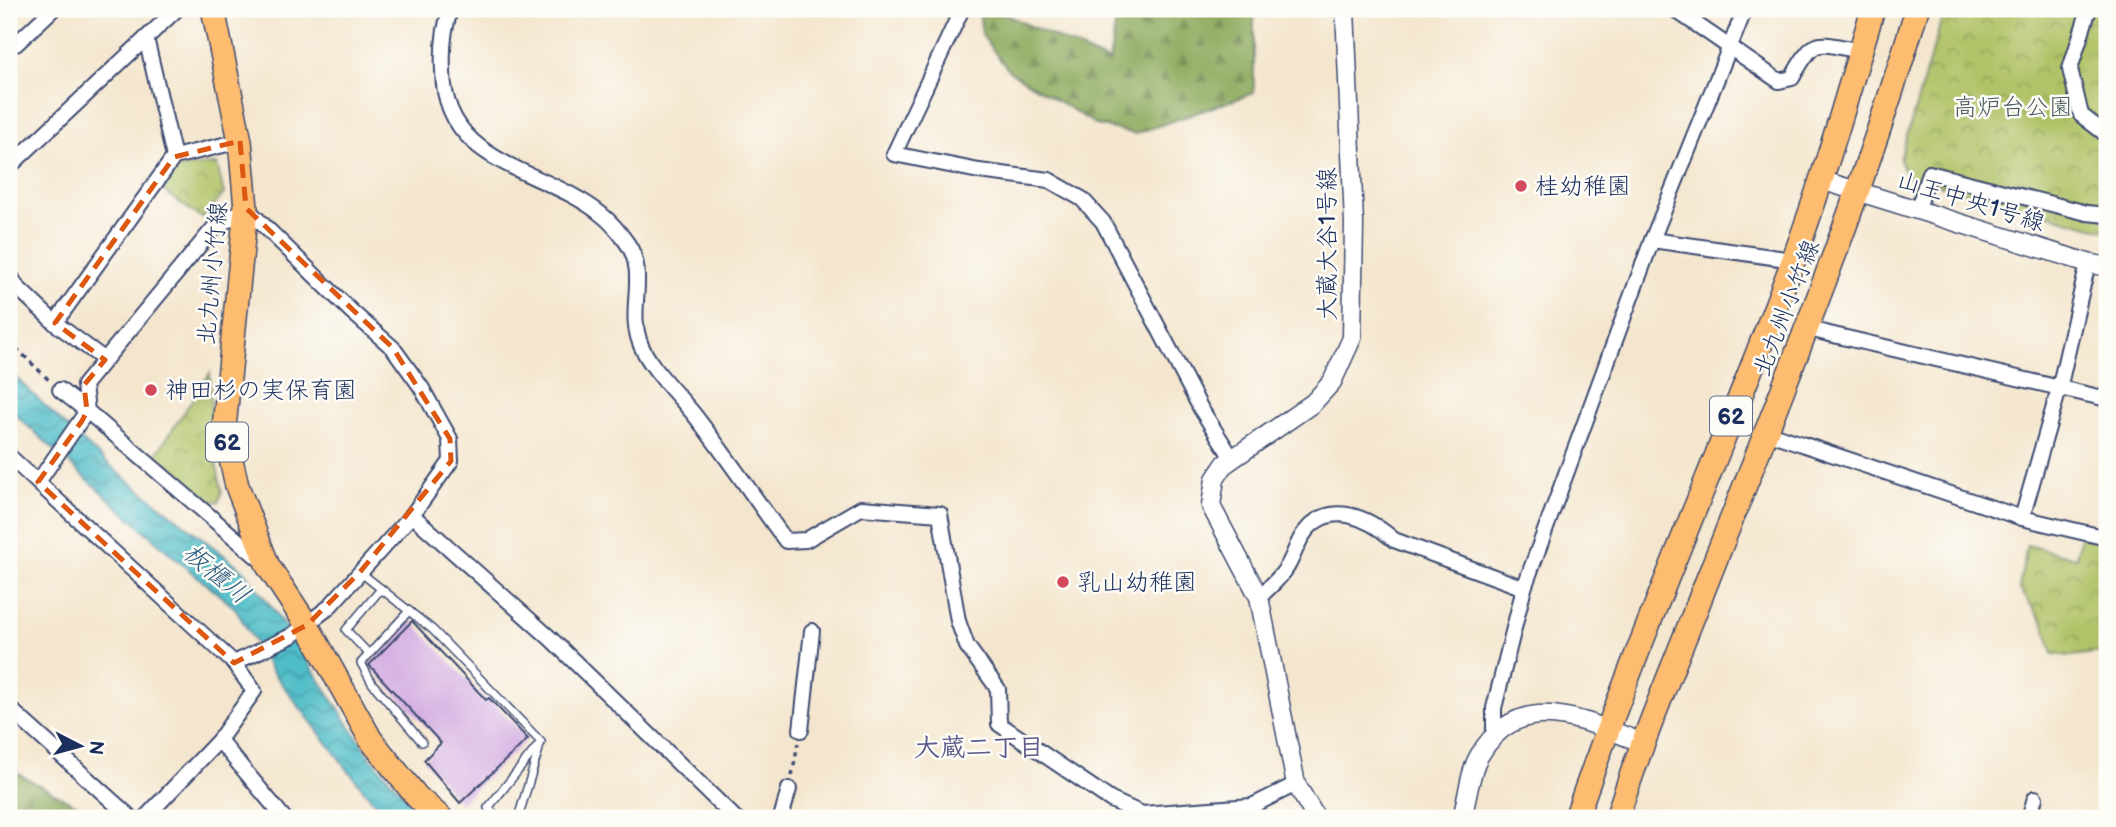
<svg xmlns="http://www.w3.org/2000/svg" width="2116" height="827" font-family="'Balsamiq Sans','Klee One',sans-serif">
<defs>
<pattern id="forest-firs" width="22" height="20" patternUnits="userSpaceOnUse" patternTransform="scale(1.75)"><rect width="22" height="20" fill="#8ca95c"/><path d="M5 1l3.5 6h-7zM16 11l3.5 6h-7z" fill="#728a4f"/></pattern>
<pattern id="park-crowns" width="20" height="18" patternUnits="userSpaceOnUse" patternTransform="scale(1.75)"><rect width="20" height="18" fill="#b1c367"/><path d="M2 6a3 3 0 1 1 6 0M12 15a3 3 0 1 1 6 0" fill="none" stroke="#8f9f58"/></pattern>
<pattern id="water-waves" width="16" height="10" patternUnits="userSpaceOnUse" patternTransform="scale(1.75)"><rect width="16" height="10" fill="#4fbdc8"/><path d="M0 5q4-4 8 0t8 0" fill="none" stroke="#419aa6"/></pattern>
</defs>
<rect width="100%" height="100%" fill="#fdfcf7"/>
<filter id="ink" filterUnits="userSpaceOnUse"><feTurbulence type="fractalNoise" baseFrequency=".0143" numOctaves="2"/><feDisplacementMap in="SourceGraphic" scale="14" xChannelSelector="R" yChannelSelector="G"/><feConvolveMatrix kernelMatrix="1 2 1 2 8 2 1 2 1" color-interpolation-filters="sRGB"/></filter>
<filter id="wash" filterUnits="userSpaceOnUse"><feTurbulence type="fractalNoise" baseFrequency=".00686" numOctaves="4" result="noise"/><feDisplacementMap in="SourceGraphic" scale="28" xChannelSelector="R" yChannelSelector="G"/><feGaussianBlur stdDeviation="1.57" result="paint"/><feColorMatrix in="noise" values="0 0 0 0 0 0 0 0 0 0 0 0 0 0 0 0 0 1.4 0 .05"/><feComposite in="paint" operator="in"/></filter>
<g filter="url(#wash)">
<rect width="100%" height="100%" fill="#f4e6ce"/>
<g fill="url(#forest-firs)" stroke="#546c5d" stroke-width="2">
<path d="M1114,9H1251L1254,18V93L1135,134L1097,125L1009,71L982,35L979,10L1009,16L1109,62L1115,27Z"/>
<path d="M9,769L88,811L94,818H9Z"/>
</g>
<g fill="url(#park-crowns)" stroke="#667962" stroke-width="2">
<path d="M1945,9H2107V231L1906,176L1900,159Z"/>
<path d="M217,164L224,194L202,218L162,190L177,168Z"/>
<path d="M210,373L212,444L222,491L219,502L212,501L155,456Z"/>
<path d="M2081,534L2107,542V654L2101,652L2071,656L2053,654L2044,624L2019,588L2027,545L2076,558Z"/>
</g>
<path fill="url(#water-waves)" stroke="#357693" stroke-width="2" d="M9,371L74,434L120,474L243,570L271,606L370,757L424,818H391L366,793L271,670L235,608L176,559L9,409Z"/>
<g id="blocks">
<path fill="#d3ace1" d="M412,621L486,700L489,698L528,739L460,803L424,760L441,743L369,665Z"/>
</g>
</g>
<g filter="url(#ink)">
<use href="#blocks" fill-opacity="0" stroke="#3c4a6f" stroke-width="2"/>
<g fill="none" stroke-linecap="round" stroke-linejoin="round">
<defs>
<g id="service">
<path d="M360,572L433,630L541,742L488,808L498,818"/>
<path d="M409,611L361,663L372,683L422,742"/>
<path d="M369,654L346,630L381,589"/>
<path d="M518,818L539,749"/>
</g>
<g id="minor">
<path d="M451,9C443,28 442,51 443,71C444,167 544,167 602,215C611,222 620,233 627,243C648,273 628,307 639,340C647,366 679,395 696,417C727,457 756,500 786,541L806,540L861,508L940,514L958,621L967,646L998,689L999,724L1111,800L1142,814L1252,806L1296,784"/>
<path d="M962,9L894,154L979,171L1049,180L1082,199L1103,222L1201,409L1232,458"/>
<path d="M1674,9L1779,81L1792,78C1816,35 1815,43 1861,51"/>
<path d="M2089,9L2070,69L2081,115L2107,135"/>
<path d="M146,38L174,157"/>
<path d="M16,44L53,9"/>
<path d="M9,167L177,9"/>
<path d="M1918,209L1929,173L2087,213L2107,215"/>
<path d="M1652,240L1793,260"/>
<path d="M9,273L16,286L55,323L174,157L240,141"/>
<path d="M55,323L105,360"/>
<path d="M1808,329L2107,399"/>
<path d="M1766,432L2022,518L2107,538"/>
<path d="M9,456L234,663L254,691L219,740L145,818"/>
<path d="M38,482L87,411L60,390"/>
<path d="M2022,518L2059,389L2088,263"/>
<path d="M263,562L87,411L84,385L213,229L246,208L352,312L393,348L421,387L450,439L451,461L412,515"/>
<path d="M1259,597C1268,589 1278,580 1285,570C1294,558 1296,543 1305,532C1330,499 1369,518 1394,540L1524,588"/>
<path d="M234,663L291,636L328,608L412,515L550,638L735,818"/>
<path d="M9,708L131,818"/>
<path d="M801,730L812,631"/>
<path d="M1494,735V708L1524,588L1652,240L1745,9"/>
<path d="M219,740L284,818"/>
<path d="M781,818L789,789"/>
<path d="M2029,818L2035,798"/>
</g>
<g id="tertiary">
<path d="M1821,180L2088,263L2107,267"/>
<path d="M1316,818L1296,784L1259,597L1211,506L1215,479L1225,464L1313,403L1332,382L1352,338L1354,224L1345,9"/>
<path d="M1462,818C1467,800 1470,771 1479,756C1520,686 1586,722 1643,743"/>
</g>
<g id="primary">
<path d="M213,9L240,141L246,208L224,428L237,486L268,566L307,625L371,740L417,797L441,818"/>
<path d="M1576,818C1641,630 1723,448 1793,261C1824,178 1848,93 1873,9"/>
<path d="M1617,818C1643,736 1678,656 1709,576C1783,389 1860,202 1917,9"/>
</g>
</defs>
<use href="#service" stroke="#3c4a6f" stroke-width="10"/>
<use href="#minor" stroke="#3c4a6f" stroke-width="18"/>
<use href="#tertiary" stroke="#3c4a6f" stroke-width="21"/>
<use href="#primary" stroke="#3c4a6f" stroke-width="26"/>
<g stroke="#3c4a6f" stroke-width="3.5" stroke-dasharray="5 5" stroke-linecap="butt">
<path d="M9,341L51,382"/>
<path d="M792,776L798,743"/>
</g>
<use href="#service" stroke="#fff" stroke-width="7"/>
<use href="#minor" stroke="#fff" stroke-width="14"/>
<use href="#tertiary" stroke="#fff" stroke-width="18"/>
<use href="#primary" stroke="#fdbc70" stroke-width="23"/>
</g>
</g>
<path fill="none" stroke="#de5710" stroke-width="5" stroke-dasharray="14 9" stroke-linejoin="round" d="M240,141L246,208L393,348L450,439L451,461L360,572L307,625L234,663L38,482L82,421L87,411L84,385L105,360L55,323L174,157Z"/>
<g fill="#d1495b" stroke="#fdfcf7" stroke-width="2.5">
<circle cx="1521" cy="186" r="7"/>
<circle cx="151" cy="390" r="7"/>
<circle cx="1063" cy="582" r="7"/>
</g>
<g text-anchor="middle" stroke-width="5" stroke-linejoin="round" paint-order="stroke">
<g fill="#fdfcf7" stroke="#5f6c8c" stroke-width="2">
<rect x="1710" y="396.5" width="42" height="39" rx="5"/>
<rect x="206" y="422.5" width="42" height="39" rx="5"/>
</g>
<g font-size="23" font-weight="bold" fill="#1b2f5e">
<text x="1731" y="424">62</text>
<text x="227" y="450">62</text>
</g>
<g font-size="24" fill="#485b61" stroke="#fdfcf7">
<text x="2013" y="115">高炉台公園</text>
</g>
<g font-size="24" fill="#1b2f5e" stroke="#fdfcf7" text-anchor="start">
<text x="1535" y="194">桂幼稚園</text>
<text x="165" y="398">神田杉の実保育園</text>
<text x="1077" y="590">乳山幼稚園</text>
</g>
<g font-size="24" fill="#1b2f5e" stroke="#fdfcf7">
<text transform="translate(1971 201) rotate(17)" y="8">山王中央1号線</text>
<text transform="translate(1327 244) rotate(-90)" y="8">大蔵大谷1号線</text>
<text transform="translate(212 273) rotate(-85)" y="8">北九州小竹線</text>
<text transform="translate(1786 308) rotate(-69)" y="8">北九州小竹線</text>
</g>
<g font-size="26" font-style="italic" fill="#2b5a7e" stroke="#fdfcf7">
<text transform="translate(217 573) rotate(40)" y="9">板櫃川</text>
</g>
<g font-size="26" font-weight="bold" fill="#5b5b8c" stroke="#fdfcf7">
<text x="979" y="756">大蔵二丁目</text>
</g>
</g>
<rect width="2116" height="827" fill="none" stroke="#fdfcf7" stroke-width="35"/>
<g transform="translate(80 746) rotate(96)" stroke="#fdfcf7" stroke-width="5" paint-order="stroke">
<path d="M0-5L12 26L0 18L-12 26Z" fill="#1b2f5e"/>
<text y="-10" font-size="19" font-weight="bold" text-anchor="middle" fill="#1b2f5e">N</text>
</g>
</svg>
